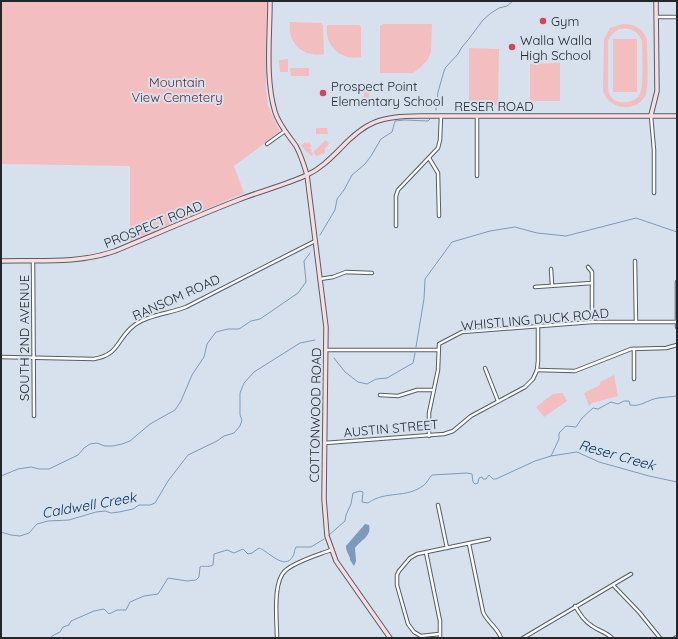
<svg xmlns="http://www.w3.org/2000/svg" width="678" height="639" font-family="Quicksand,sans-serif">
<rect width="100%" height="100%" fill="#d6e1ed"/>
<g fill="#f3bebf" fill-rule="evenodd">
<path d="M1,1H267L266,87L268,106L280,132L234,166L244,193L130,242V166L1,164Z"/>
<path d="M290,22L321,23L323,25L324,54C303,58 287,43 290,22Z"/>
<path d="M383,24H432L431,52L428,59L421,67L413,73H380V26Z"/>
<path d="M622,24C635,24 643,28 647,40C647,52 649,84 646,94C638,114 607,110 603,90L604,39L610,28ZM619,29C629,27 638,30 642,41C642,51 644,87 640,94C636,101 628,103 620,102C613,101 609,96 608,89V40L612,34Z"/>
<path d="M327,25H359L361,27V57C340,61 324,45 327,25Z"/>
<rect x="613" y="39" width="24" height="53"/>
<path d="M469,48L499,49L498,105H469Z"/>
<path d="M288,59V72H280L279,60Z"/>
<path d="M560,63V101H530V64Z"/>
<path d="M290,68H309V76H291Z"/>
<rect x="364" y="87" width="5" height="17"/>
<path d="M316,128H327L328,134H316Z"/>
<path d="M326,140L329,144L325,148V153L316,156L314,153V151Z"/>
<path d="M305,142L307,144L309,142L311,146L309,148L312,150L311,151L313,154L311,156L301,146Z"/>
<path d="M614,375L618,396L592,403L589,406L584,393L600,385V382Z"/>
<path d="M563,393L567,401L544,417L536,407L553,394Z"/>
</g>
<path fill="#7c9abc" d="M365,524L369,525C372,536 361,540 355,548L356,561L354,566L350,560V558L346,549V546Z"/>
<g fill="none" stroke-linecap="round" stroke-linejoin="round">
<g stroke="#7c9abc" stroke-width="1">
<path d="M436,110L438,92L444,71L446,67L458,54L462,47L468,40L483,20L491,13L499,8L507,6L513,1"/>
<path d="M320,235L335,210L337,199L344,190L352,175L365,164L371,156L381,139L392,132L395,121L405,120L428,121L430,119"/>
<path d="M416,347L424,299L425,279L452,242L490,231L515,227L537,233L566,236L636,218L677,232"/>
<path d="M334,358L345,372L358,382L367,384L376,379L387,378L413,363L415,353"/>
<path d="M551,456L577,452L599,462L649,476L677,482"/>
<path d="M1,476L18,469L31,467L39,469H49L78,455L84,448L90,444L97,443L105,446H113L122,444L130,441L150,424L175,410L181,401L192,375L204,357L207,344L216,332L228,329H239L251,321L260,319L298,293L306,282L304,261L310,253"/>
<path d="M1,532L11,535L20,536L29,533L37,524L48,521L69,520L96,512L105,511L111,513L119,512L133,509L139,505H150L155,503L168,481L188,455L217,441L224,436L234,433L240,426L242,420L240,415V393L244,383L254,372L300,343L315,340"/>
<path d="M329,535L345,521L346,515L351,504L353,493L360,491L363,492L362,502L368,503C386,490 407,499 424,485C427,483 429,478 432,475L467,473L472,474L473,482L475,484L478,483L479,478L482,477L483,479H486L489,475L493,479H496L535,461L551,456L559,439V433L566,426L576,427L582,418L593,408L598,409L611,402L618,404L624,401H629L630,405C641,407 647,400 658,398C664,397 671,397 677,396"/>
<path d="M51,638L52,636L60,632L63,627L69,625L71,621L94,611L104,609L109,614L117,610H126L130,602L144,596L158,594L168,578L187,581L196,580L199,577L200,567C204,565 207,568 213,565L214,554L227,550L234,553L243,549L248,554L252,553L259,548C267,550 285,572 293,556C295,553 294,550 296,547H311L324,539"/>
</g>
<defs>
<g id="street">
<path d="M656,17H677"/>
<path d="M477,116V176"/>
<path d="M651,116L654,150V193"/>
<path d="M267,144L285,131"/>
<path d="M429,158L438,173L439,216"/>
<path d="M396,226V196L398,190L438,148L440,140L441,116"/>
<path d="M33,261L34,416"/>
<path d="M635,261L636,322"/>
<path d="M588,267L592,272V322"/>
<path d="M551,269L552,285"/>
<path d="M320,279L333,277L346,272L372,273"/>
<path d="M677,282V327"/>
<path d="M535,287L592,283"/>
<path d="M326,350H438"/>
<path d="M1,357L94,359C118,355 116,342 131,328C145,315 168,314 186,307L315,241"/>
<path d="M485,368L498,401"/>
<path d="M537,370L575,371L631,349L666,348L677,345"/>
<path d="M634,379V349"/>
<path d="M380,395L398,396L417,390H433"/>
<path d="M429,436V413L438,370L439,344L462,332L592,322H677"/>
<path d="M325,443L444,434L453,431L471,416L525,387L533,379L537,370L538,361V327"/>
<path d="M438,505L447,548"/>
<path d="M469,544L483,612C487,622 498,628 501,638"/>
<path d="M426,552L440,621V638"/>
<path d="M613,585L639,612L660,638"/>
<path d="M575,606C580,614 584,621 592,626C599,631 606,632 612,638"/>
<path d="M439,634L421,636L414,632L408,624L397,585V575L399,571L410,558L417,554L489,539"/>
<path d="M277,638C277,621 272,581 286,570C297,561 318,555 331,550"/>
<path d="M523,638L631,574"/>
<path d="M675,638L677,637"/>
</g>
<g id="secondary">
<path d="M270,1C270,36 265,78 275,112C279,125 289,136 296,146C301,155 304,165 307,175L326,327L324,499L327,536L336,561L390,638"/>
<path d="M651,115L657,91L656,1"/>
<path d="M1,261C39,260 78,264 115,251C156,234 197,216 238,200C261,191 285,185 307,175C320,169 330,159 340,149C366,121 381,116 420,116H677"/>
</g>
</defs>
<use href="#street" stroke="#545e69" stroke-width="4.5"/>
<use href="#secondary" stroke="#545e69" stroke-width="5.5"/>
<use href="#street" stroke="#fff" stroke-width="2.5"/>
<use href="#secondary" stroke="#fbdcdd" stroke-width="3.5"/>
</g>
<g fill="#d44456" stroke="#d6e1ed" stroke-width="1.5">
<circle cx="543" cy="21" r="4"/>
<circle cx="512" cy="47" r="4"/>
<circle cx="323" cy="93" r="4"/>
</g>
<g text-anchor="middle" stroke-width="4" stroke-linejoin="round" paint-order="stroke">
<g font-size="13" fill="#23272c" stroke="#d6e1ed" text-anchor="start">
<text x="551" y="26">Gym</text>
<text x="520" y="45">Walla Walla<tspan x="520" dy="15">High School</tspan></text>
<text x="331" y="91">Prospect Point<tspan x="331" dy="15">Elementary School</tspan></text>
</g>
<g font-size="13" fill="#65262b" stroke="#d6e1ed">
<text x="177" y="87">Mountain<tspan x="177" dy="15">View Cemetery</tspan></text>
</g>
<g font-size="13" fill="#23272c" stroke="#d6e1ed">
<text x="494" y="111">RESER ROAD</text>
<text transform="translate(153 224) rotate(-22)" y="5">PROSPECT ROAD</text>
<text transform="translate(176 297) rotate(-24)" y="5">RANSOM ROAD</text>
<text transform="translate(535 319) rotate(-5)" y="5">WHISTLING DUCK ROAD</text>
<text transform="translate(24 338) rotate(-90)" y="5">SOUTH 2ND AVENUE</text>
<text transform="translate(315 415) rotate(-89)" y="5">COTTONWOOD ROAD</text>
<text transform="translate(391 428) rotate(-5)" y="5">AUSTIN STREET</text>
</g>
<g font-size="14" font-style="italic" fill="#002d58" stroke="#d6e1ed">
<text transform="translate(617 455) rotate(16)" y="5">Reser Creek</text>
<text transform="translate(89 505) rotate(-10)" y="5">Caldwell Creek</text>
</g>
</g>
<rect width="678" height="639" fill="none" stroke="#23272c" stroke-width="4"/>
</svg>
